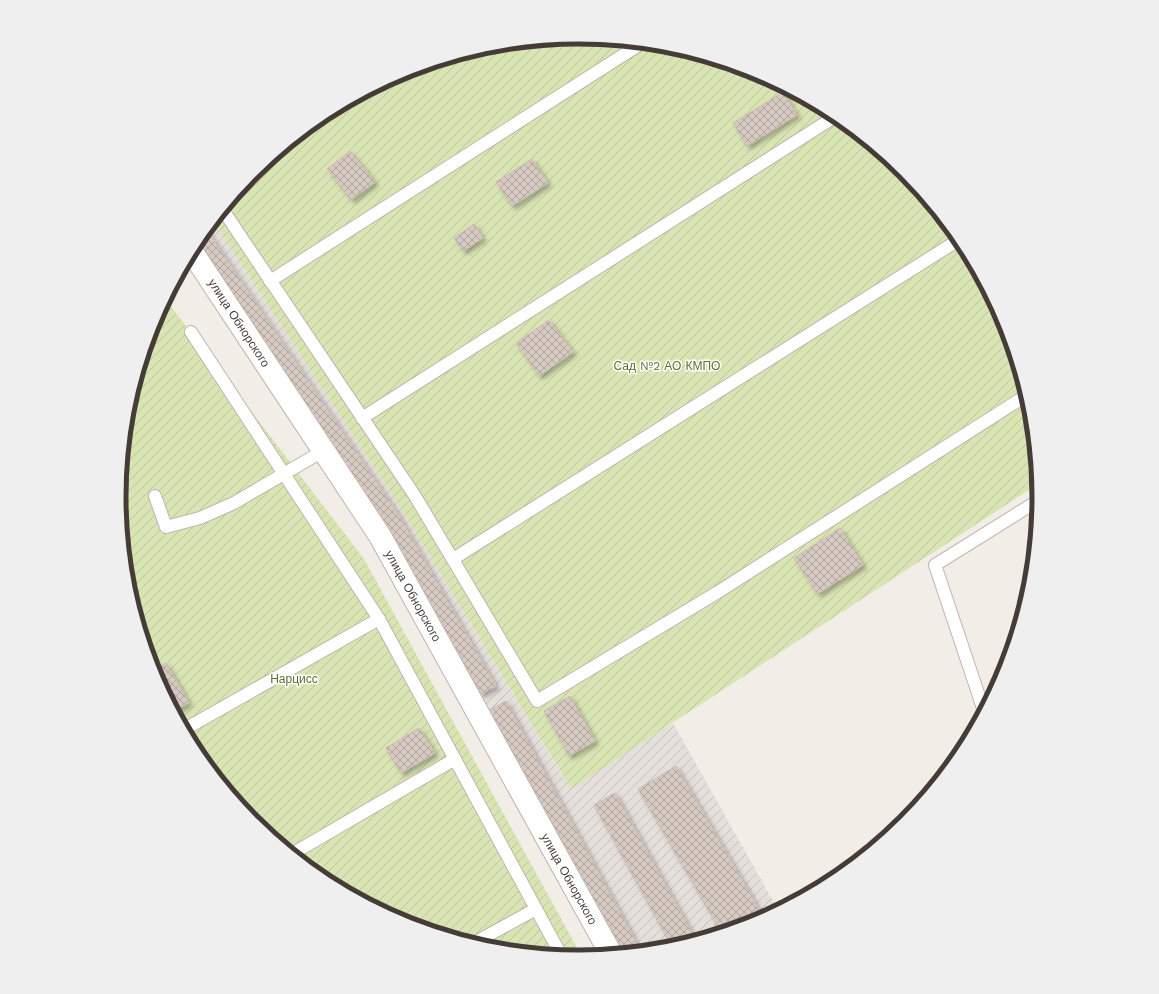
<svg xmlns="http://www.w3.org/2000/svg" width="1159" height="994" font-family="'Work Sans',sans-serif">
<defs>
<pattern id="industrial-furrows" width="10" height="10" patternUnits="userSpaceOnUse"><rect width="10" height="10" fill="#e5dfdc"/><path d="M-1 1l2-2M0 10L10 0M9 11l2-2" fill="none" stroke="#c6c0bd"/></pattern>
<pattern id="garden-furrows" width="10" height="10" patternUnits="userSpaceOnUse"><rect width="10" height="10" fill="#d9e4b3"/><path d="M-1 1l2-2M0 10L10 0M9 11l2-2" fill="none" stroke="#bcc49b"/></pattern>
<pattern id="building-cross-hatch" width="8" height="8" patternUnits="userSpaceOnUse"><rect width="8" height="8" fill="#d6c9c1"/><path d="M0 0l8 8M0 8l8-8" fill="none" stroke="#afa49e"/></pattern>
<filter id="shadow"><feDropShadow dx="3.5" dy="3.5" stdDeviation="2" flood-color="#0004"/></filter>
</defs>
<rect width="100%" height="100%" fill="#f2ede7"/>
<path fill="url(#industrial-furrows)" d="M213,221L402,510L570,788L673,723L778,910L755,922L669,948L616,953L195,246L197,241Z"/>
<g fill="url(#garden-furrows)">
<path d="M580,37L669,46L756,72L835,115L905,172L962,242L1005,321L1031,407L1038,484L571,789L402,510L213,221L254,172L324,114L404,72L490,46Z"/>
<path d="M166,300L364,559L582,957L490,948L403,922L324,879L254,822L197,752L154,673L128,587L120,497L128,407L155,321Z"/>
</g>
<g fill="url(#building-cross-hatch)" stroke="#cdbcb2" filter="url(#shadow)">
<path d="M783,92L797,115L747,146L733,123Z"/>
<path d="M350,151L375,182L351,200L327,169Z"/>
<path d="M532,159L548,183L512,206L496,182Z"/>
<path d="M474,224L483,238L463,251L454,238Z"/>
<path d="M207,230L398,514L384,523L196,243Z"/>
<path d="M549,320L573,352L539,376L516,343Z"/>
<path d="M398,514L496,686L481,694L384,523Z"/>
<path d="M840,528L863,565L817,594L794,558Z"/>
<path d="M166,663L189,703L175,711L154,670Z"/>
<path d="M570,696L595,741L569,756L544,711Z"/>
<path d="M506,701L641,951L621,953L489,710Z"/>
<path d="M419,728L435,753L401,773L386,748Z"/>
<path d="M676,766L764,918L755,922L721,932L638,789Z"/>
<path d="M615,793L696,940L672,947L594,805Z"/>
</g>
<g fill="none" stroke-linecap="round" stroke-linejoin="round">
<defs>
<g id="service">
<path d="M223,210L415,496L537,701L718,592L1027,395"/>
<path d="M270,281L642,43"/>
<path d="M191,332L379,619L561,955"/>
<path d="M362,418L836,116"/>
<path d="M155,496L166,527L200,518L234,503L323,451"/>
<path d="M453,559L960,239"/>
<path d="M984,711L935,565L1039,500"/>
<path d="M185,729L379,619"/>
<path d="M292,854L455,759"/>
<path d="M474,943L536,909"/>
</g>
<path id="minor" d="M192,252L380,536L611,954"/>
</defs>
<use href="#service" stroke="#c0b5ae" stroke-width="14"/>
<use href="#minor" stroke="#c0b5ae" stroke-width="24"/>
<use href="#service" stroke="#fff" stroke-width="12"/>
<use href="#minor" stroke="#fff" stroke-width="22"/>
</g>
<g text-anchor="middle" stroke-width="3" stroke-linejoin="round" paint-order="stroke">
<g font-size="12" fill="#453c37" stroke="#fff">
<text transform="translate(239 323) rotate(57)" y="4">улица Обнорского</text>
<text transform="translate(413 596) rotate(61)" y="4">улица Обнорского</text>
<text transform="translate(569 879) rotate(61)" y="4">улица Обнорского</text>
</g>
<g font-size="12" fill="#57722e" stroke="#fff">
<text x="667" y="370">Сад №2 АО КМПО</text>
<text x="294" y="683">Нарцисс</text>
</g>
</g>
<path d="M0 0H1159V994H0ZM126 497a453 453 0 1 1 906 0a453 453 0 1 1-906 0Z" fill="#f0efef" fill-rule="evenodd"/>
<path fill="none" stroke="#453c37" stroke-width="5" d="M126 497a453 453 0 1 1 906 0a453 453 0 1 1-906 0Z"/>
</svg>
